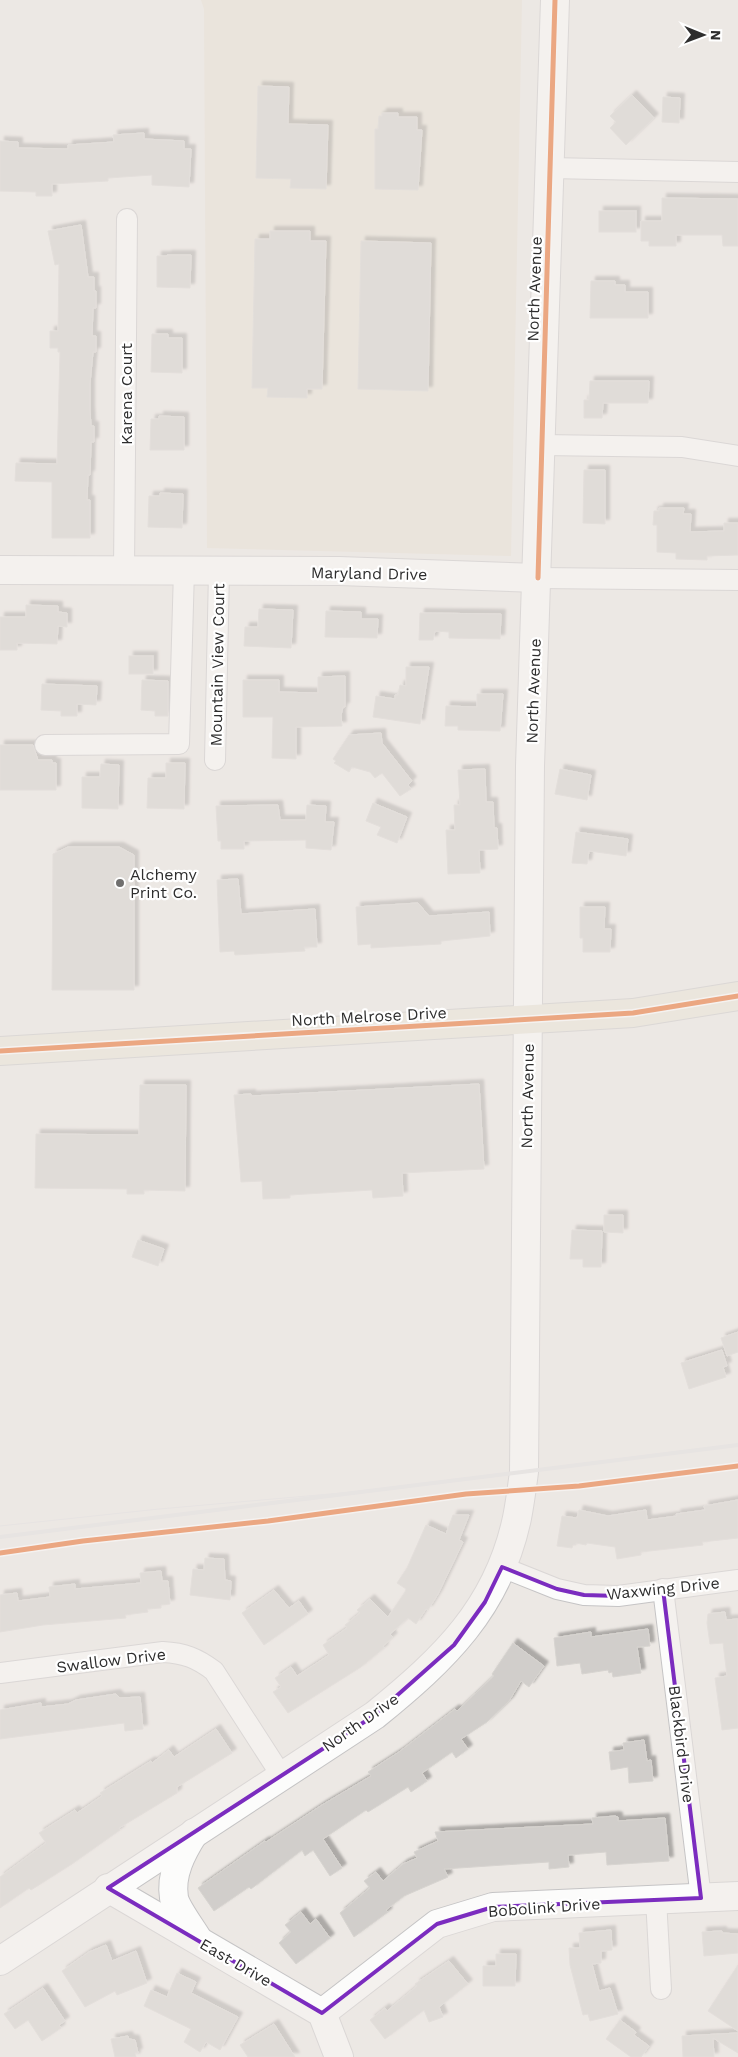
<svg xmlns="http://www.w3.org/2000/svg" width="738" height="2057" font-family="'Work Sans',sans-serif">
<defs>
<filter id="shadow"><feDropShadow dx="4.5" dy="-4.5" stdDeviation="1" flood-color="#0004"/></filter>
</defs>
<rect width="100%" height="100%" fill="#ece8e4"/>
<path fill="#e6e0d3" d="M201,0H522L511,556L207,548L204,9Z"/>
<g fill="#d1cecb" stroke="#d7d4d0" filter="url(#shadow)">
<path d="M258,86L289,87L288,124L328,125L326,189L290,188L291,179L256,178Z"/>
<path d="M632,95L654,118L626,145L610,128L616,122L610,116Z"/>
<path d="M663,97L680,98L679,123L662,122Z"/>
<path d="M382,113H398V117H417V130H422L418,190L375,189V129H378L379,116H382Z"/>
<path d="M144,133V139L184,141V149H191L189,187L152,185V175L108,178V181L52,184V196H36V192L0,191V141L18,142V148L68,149V145L114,142L113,135Z"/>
<path d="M662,198L738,199V246H723L722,235H676V246H649V241H641V221H662Z"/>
<rect x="599" y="211" width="37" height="21"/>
<path d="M81,225L88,277H94V291H96V308H93L92,336H96V352H93L90,383V411L91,426H94V442H91L90,475H88L87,500H90V538H52V482L15,481L16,463L57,464L60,352H58V348H50V331H58L59,264L55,265L48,231Z"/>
<path d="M270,231H310V241H326L322,389H307V398L267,397L268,388H252L255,239H270Z"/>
<path d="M361,241L431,243L428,391L358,389Z"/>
<path d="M167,255H191L190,288L157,287V256H167Z"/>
<path d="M591,281H615V285H625V292H648V318H590Z"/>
<path d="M152,334H168V338H182V373L151,372Z"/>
<path d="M590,381H649L648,403H603L602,418H584V400H589Z"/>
<path d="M159,416L184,417V450H150L151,419H159Z"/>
<path d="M584,470H605V524L583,523Z"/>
<path d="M160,493L183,494L182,528L148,527L149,496H160Z"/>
<path d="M659,508H684L683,514H691L690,532L724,531V523H738V555L707,556V560L676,559V553L657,552V525H653L654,511H659Z"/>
<path d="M26,605L58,606V612L67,613V627L58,626L57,644L17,643V650H0V617H26Z"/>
<path d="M259,609L293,610L291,648L244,646L245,627H258Z"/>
<path d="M326,611L361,612V619H378L377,638L325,637Z"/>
<path d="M420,613L501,614L500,639L449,638V632L435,631L433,640H419Z"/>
<rect x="129" y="656" width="24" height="18"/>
<path d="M406,667H429L420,724L373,717L376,696L395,699V695H398L400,685L406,686Z"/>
<path d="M345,676V707H343L341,715L342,726L296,727V759L272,758L273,717H243V680H279V692L318,693V677Z"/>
<path d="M142,680L168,681V716H155V711L141,710Z"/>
<path d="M42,684L97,686L96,705L77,704V716H61V711L41,710Z"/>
<path d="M477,694H503L500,731L458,730V726H445L446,706L477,707Z"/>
<path d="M381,733L382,743L412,781L408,785L411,789L400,796L382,773L375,778L370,772L352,767L349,772L334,763L336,761L333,759L349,735Z"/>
<path d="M0,745H33L38,760H52V763H56V790H0Z"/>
<path d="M166,763H185L184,809L147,808L148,778H166Z"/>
<path d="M101,764L119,765L118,809L82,808V777H100Z"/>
<path d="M485,769L486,802H493L494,828H497L498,849L479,850L480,873L448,874L446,830H455L454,805H460L458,770Z"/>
<path d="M560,769L591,775L587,800L555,794Z"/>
<path d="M373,803L407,817L397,843L377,835L381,827L366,821Z"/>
<path d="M278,805L280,820H306L307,805L326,806L325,822H334L331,850L306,848V840L244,841V849H221V841H218L216,806Z"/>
<path d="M576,832L628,839L626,856L589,851L587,864L572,863Z"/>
<path d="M68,847H119L134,855V990H52L53,854Z"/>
<path d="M238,879L241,914L315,909L317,947H304L305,951L235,955L234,951L220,952L217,880Z"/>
<path d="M418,903L429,916L489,912L490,936L441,941V944L371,948V944L358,945L356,907Z"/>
<path d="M580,907H605L604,929H611L610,952H583V938H580Z"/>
<path d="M479,1084L484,1169L402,1173L403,1196L373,1198L372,1190L290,1195V1198L263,1199L262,1181L241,1182L234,1095L251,1094V1096Z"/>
<path d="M140,1085H186L185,1191L144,1190V1194H127V1189L35,1188L36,1134L139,1135Z"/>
<path d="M604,1215H623V1233L604,1232Z"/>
<path d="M572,1230L602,1231L601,1267H583V1259H570Z"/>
<path d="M138,1240L164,1249L158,1266L132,1257Z"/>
<path d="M738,1332V1352L727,1356L721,1338Z"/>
<path d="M722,1350L727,1366L723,1367L726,1377L689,1389L681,1363Z"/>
<path d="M738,1500V1538L702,1542L703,1545L641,1552V1555L617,1559L615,1547L587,1543L586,1545L576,1543V1545H573L572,1548L557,1546L562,1516L577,1518L579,1510L608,1516L646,1510L647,1520L677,1516L676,1514L705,1510L704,1506Z"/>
<path d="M453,1515H469L459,1540L463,1542L438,1594L428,1610L426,1609L416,1624L408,1618L390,1634L393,1637L383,1646L384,1648L361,1667L288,1713L273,1692L281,1687L275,1678L291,1667L297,1676L329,1655L323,1645L347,1628L345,1625L360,1613L357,1610L370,1599L388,1617L405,1592L406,1589L397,1583L407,1568L426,1525L446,1534Z"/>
<path d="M205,1558L224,1559L225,1580L231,1581L230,1600L190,1595L193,1569L204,1570Z"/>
<path d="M161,1571L162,1581H168L170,1604L161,1605V1608L147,1609L148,1612L125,1615L126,1618L43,1625L0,1632V1595L17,1593L18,1601L50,1597L49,1587L75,1584V1589L141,1583L140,1573Z"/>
<path d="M274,1590L289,1608L299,1601L308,1614L264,1645L242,1613Z"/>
<path d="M725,1612L726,1620L738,1619V1728L722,1730L715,1678L727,1676L723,1643L710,1644L707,1623L708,1614Z"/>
<path d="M648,1629L650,1646L637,1647L641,1673L613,1677L612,1672L609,1673L608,1670L582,1674L580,1663L557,1666L554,1638L591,1632V1637Z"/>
<path d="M513,1643L544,1666L529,1687L521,1681L509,1701L487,1722L461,1739L468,1749L456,1758L452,1752L422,1773L427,1781L411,1792L408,1787L368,1812L366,1810L323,1839L342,1868L330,1876L313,1850L305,1856L302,1850L251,1889L249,1887L214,1911L198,1888L265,1841L266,1842L322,1805L371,1776L368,1772L399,1752L455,1709L457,1711L494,1676L492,1674Z"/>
<path d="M116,1694L120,1698L140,1697L143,1729L125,1731L124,1723L0,1739V1710L41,1703V1707L68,1704L76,1700Z"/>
<path d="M216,1729L232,1753L177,1787V1793L119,1828L120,1830L72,1864L31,1890L29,1888L0,1908V1877L46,1843L39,1833L75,1810L77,1813L102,1796L100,1793L151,1761L152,1763L169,1750L174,1757Z"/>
<path d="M644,1740L647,1761L651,1760L653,1781L629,1783L628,1767L611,1770L609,1752L624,1750L623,1743Z"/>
<path d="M615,1816L618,1817V1821L665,1818L669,1861L607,1865L606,1852L568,1855L569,1867L549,1869V1862L444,1869L448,1877L404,1896L386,1910L388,1912L354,1937L340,1913L370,1888L364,1881L376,1872L383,1881L403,1864L417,1858L414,1852L438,1841L435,1832L593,1824L592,1818Z"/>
<path d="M301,1912L310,1924L316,1919L330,1938L296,1964L279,1943L291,1932L285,1925Z"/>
<path d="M611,1930L612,1950L601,1951V1963L592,1964L599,1991L610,1988L618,2014L590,2021L588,2014L583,2015L570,1965L569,1948H580L579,1933Z"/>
<path d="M722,1931V1933L738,1934V1953L704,1956L702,1932Z"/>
<path d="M106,1945L112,1961L136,1951L147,1983L117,1995L115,1991L85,2007L62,1971L89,1952Z"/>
<path d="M496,1954H516L515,1986H483V1966H496Z"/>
<path d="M449,1961L468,1984L439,2007L443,2017L429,2022L424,2010L385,2039L370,2020L385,2008L387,2011L417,1986L415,1984Z"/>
<path d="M738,1965V2031L708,2011Z"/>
<path d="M177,1973L196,1982L191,1993L238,2017L220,2050L206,2042L200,2052L184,2042L191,2029L144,2006L151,1990L167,1997Z"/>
<path d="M43,1988L65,2021L59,2025L61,2028L42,2041L28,2020L15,2029L4,2014Z"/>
<path d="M620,2020L636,2032L634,2035L649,2046L641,2057H631L606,2039Z"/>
<path d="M274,2024L295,2057H248L240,2045Z"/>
<path d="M738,2033V2053L713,2038L714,2057H683L682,2036Z"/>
<path d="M128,2036L129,2039L135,2040L138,2053H135L136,2057H115L111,2039Z"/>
</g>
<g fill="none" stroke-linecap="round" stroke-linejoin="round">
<defs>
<g id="street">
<path d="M550,168L738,172"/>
<path d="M542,445L682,447L738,456"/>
<path d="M124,570L127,219"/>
<path d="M538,578L738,580"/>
<path d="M45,745L179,744L184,570"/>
<path d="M215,760L219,571"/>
<path d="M502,1567L557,1589L584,1595L618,1596L738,1580"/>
<path d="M663,1589L701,1898"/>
<path d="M0,1673L163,1652C184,1653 197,1658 214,1671L281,1775"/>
<path d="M656,1899L661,1989"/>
</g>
<g id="secondary">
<path d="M0,570L339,571L538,578"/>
<path d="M194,1833C182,1852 170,1874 174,1898C176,1908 191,1928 197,1938"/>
<path d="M108,1888L322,2013L339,2057"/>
<path d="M0,1961L375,1715C444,1659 498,1608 517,1518C520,1503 522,1487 524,1472L530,766L555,0"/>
<path d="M322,2013L437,1924L493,1907L738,1896"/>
</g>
<path id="primary" d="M0,1051L633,1013L738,996"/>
</defs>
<use href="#street" stroke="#c5c4c5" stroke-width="22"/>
<use href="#secondary" stroke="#c5c4c5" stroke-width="30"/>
<use href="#primary" stroke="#c6c5c4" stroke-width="30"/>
<use href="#street" stroke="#fcfcfb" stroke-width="20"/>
<use href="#secondary" stroke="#fcfcfb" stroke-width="28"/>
<use href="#primary" stroke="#e8e4d6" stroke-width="28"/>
<path stroke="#dfdfe1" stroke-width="1" d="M0,1526L159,1509L387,1489"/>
<path stroke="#dfdfe1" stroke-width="4" d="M0,1537L738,1445"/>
<defs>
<g id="cycleway">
<path d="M538,578L555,0"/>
<path d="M0,1051L633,1013L738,996"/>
<path d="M0,1553L83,1541L268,1521L466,1494L579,1486L738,1466"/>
</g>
</defs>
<use href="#cycleway" stroke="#fff" stroke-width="8"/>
<use href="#cycleway" stroke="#e8590c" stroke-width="5"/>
</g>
<path d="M0 0H738V2057H0ZM502,1567L557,1589L584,1595L618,1596L663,1589L701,1898L493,1907L437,1924L322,2013L108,1888L375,1715L454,1645L485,1602Z" fill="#ece8e4" fill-opacity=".55" fill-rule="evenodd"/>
<path fill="none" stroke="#7b2cbf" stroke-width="4" stroke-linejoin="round" d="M502,1567L557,1589L584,1595L618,1596L663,1589L701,1898L493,1907L437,1924L322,2013L108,1888L375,1715L454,1645L485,1602Z"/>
<circle fill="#706f6e" stroke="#fff" stroke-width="2" cx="120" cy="883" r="5"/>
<g text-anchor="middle" stroke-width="4.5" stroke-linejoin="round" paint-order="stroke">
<g font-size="16" fill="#2e2e2e" stroke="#fff">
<text transform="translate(534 289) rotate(-88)" y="6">North Avenue</text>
<text transform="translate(126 394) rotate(-90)" y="6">Karena Court</text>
<text transform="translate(369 573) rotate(1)" y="6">Maryland Drive</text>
<text transform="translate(217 665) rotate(-89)" y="6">Mountain View Court</text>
<text transform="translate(533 691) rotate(-88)" y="6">North Avenue</text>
<text transform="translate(369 1016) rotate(-3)" y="6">North Melrose Drive</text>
<text transform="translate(527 1096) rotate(-89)" y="6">North Avenue</text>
<text transform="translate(663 1588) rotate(-6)" y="6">Waxwing Drive</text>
<text transform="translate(111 1660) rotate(-7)" y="6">Swallow Drive</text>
<text transform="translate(360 1722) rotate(-35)" y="6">North Drive</text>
<text transform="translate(682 1744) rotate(83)" y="6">Blackbird Drive</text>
<text transform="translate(544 1907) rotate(-4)" y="6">Bobolink Drive</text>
<text transform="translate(236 1962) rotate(30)" y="6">East Drive</text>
</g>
<g font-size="16" fill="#2e2e2e" stroke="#fff" text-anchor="start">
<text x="130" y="880">Alchemy<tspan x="130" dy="18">Print Co.</tspan></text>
</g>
</g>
<g transform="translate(703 35) rotate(91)" stroke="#ffffff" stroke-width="4" paint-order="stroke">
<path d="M0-4L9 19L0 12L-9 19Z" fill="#2e2e2e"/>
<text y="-8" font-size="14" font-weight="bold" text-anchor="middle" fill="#2e2e2e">N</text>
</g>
</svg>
